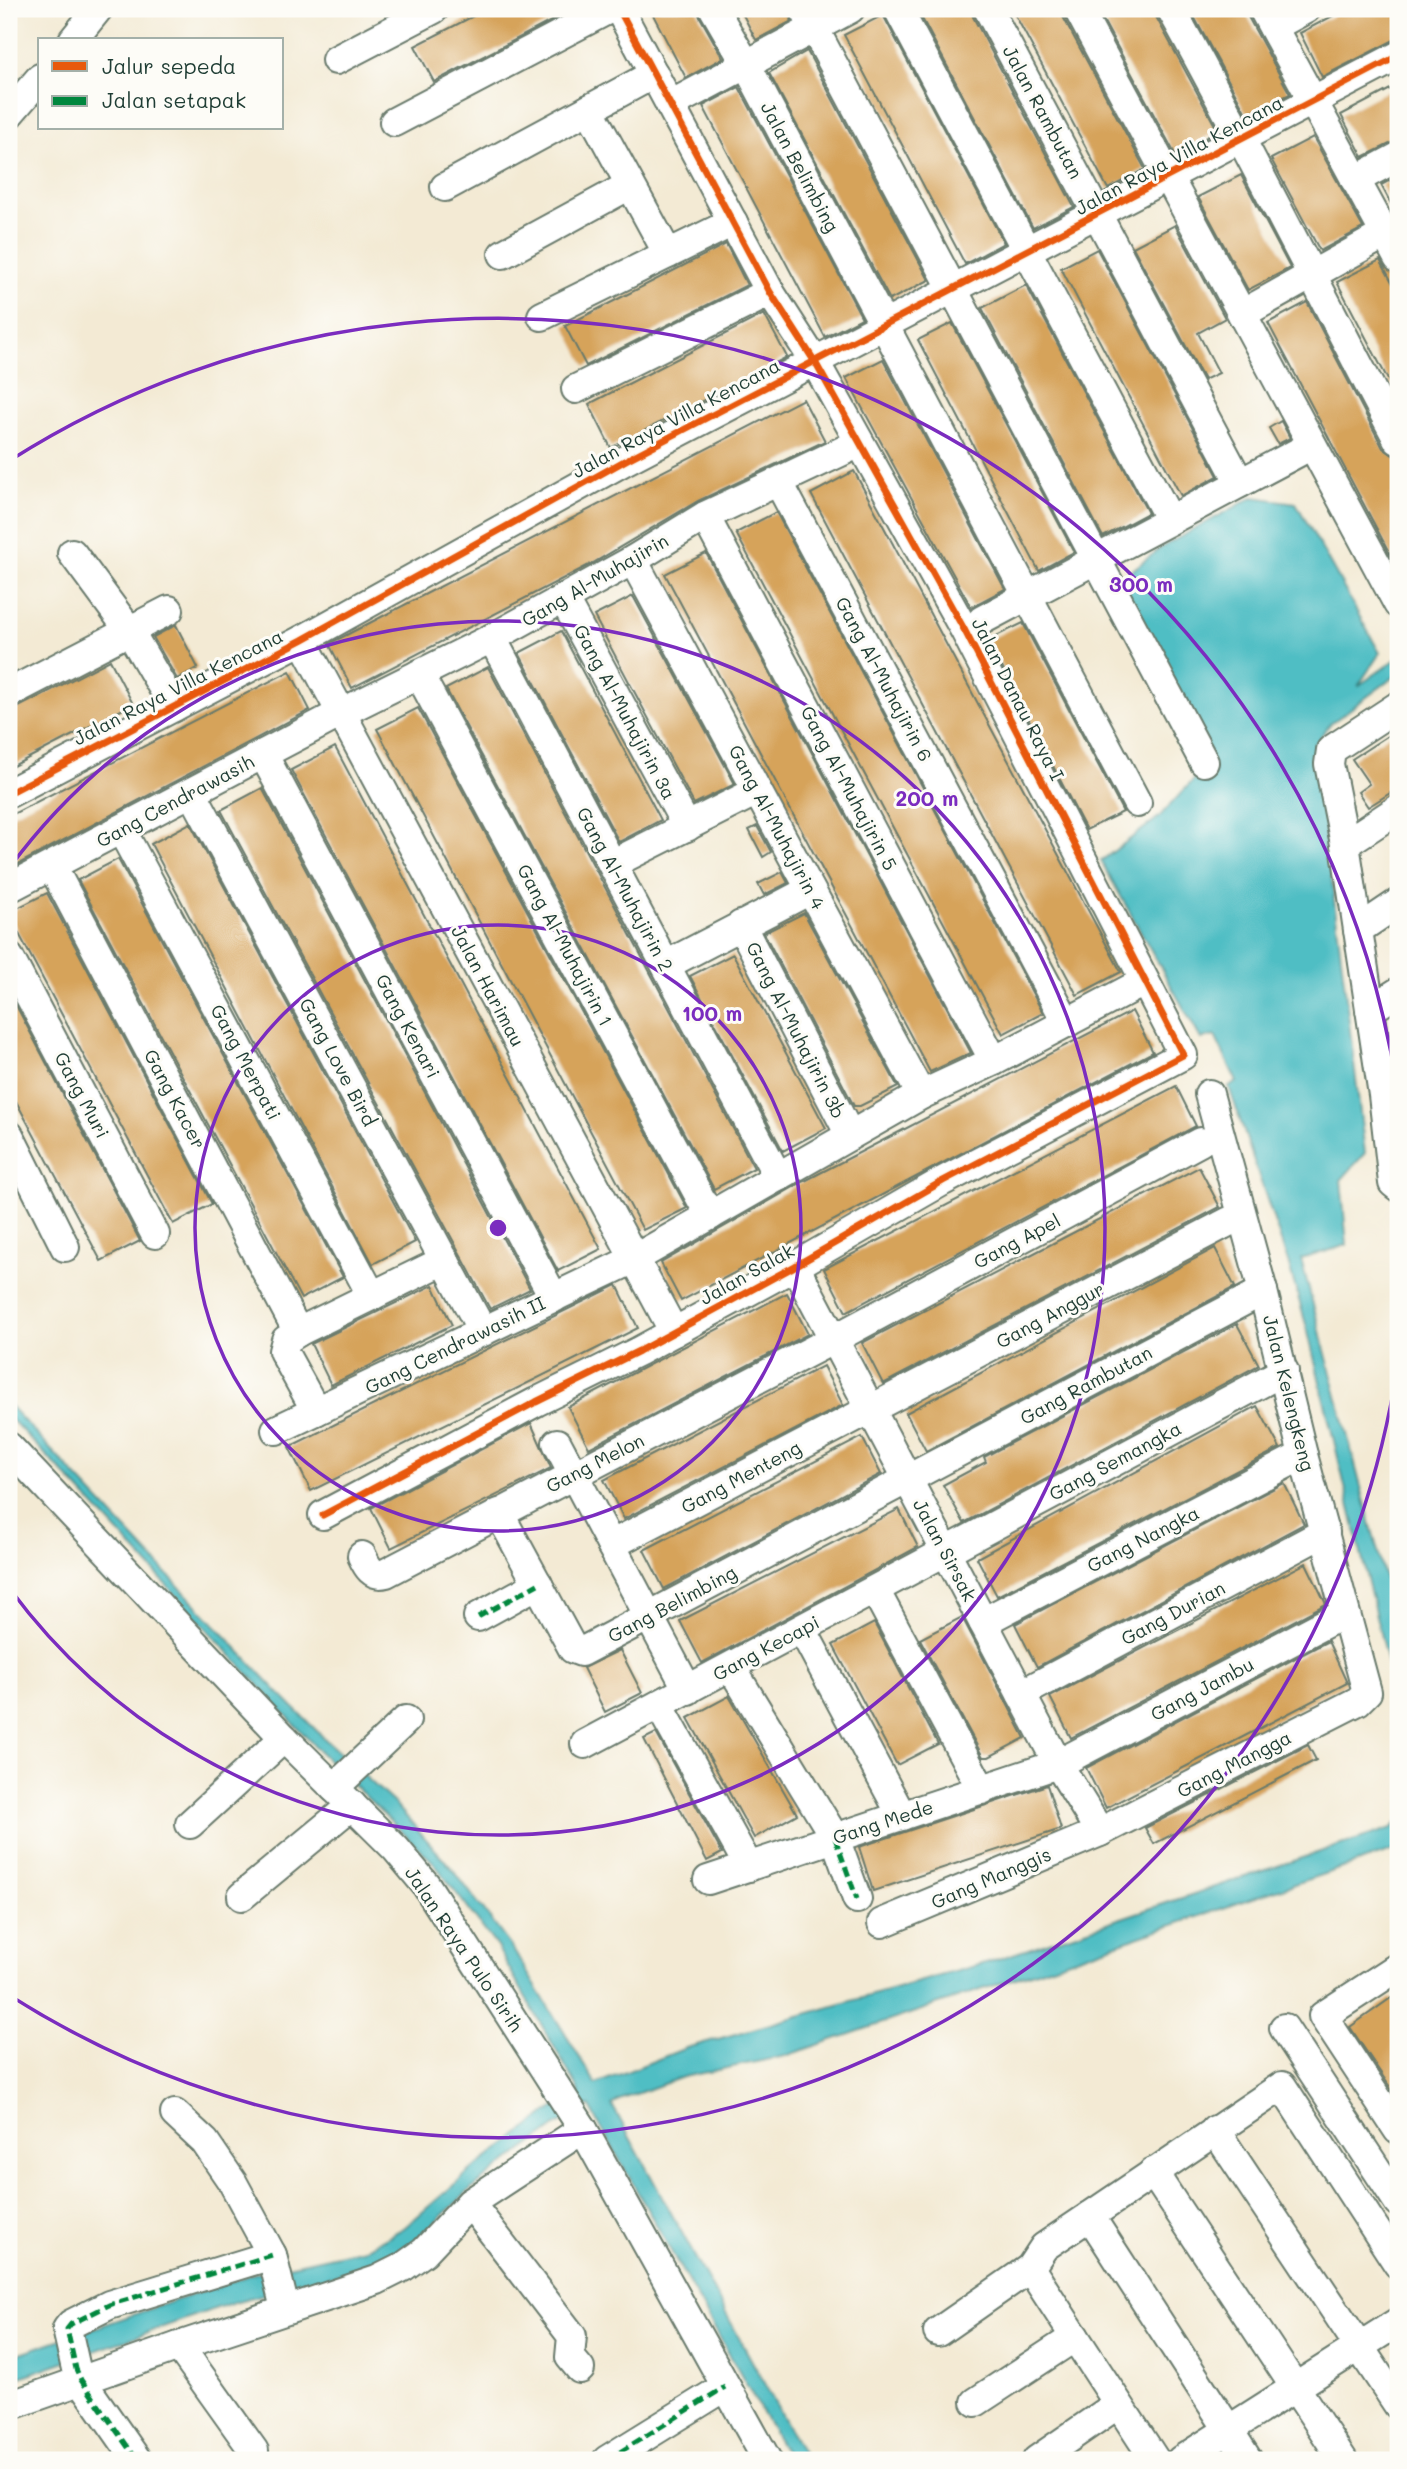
<svg xmlns="http://www.w3.org/2000/svg" width="1407" height="2469" font-family="Mali,sans-serif">
<rect width="100%" height="100%" fill="#fdfcf7"/>
<filter id="ink" filterUnits="userSpaceOnUse"><feTurbulence type="fractalNoise" baseFrequency=".0143" numOctaves="2"/><feDisplacementMap in="SourceGraphic" scale="14" xChannelSelector="R" yChannelSelector="G"/><feConvolveMatrix kernelMatrix="1 2 1 2 8 2 1 2 1" color-interpolation-filters="sRGB"/></filter>
<filter id="wash" filterUnits="userSpaceOnUse"><feTurbulence type="fractalNoise" baseFrequency=".00686" numOctaves="4" result="noise"/><feDisplacementMap in="SourceGraphic" scale="28" xChannelSelector="R" yChannelSelector="G"/><feGaussianBlur stdDeviation="1.57" result="paint"/><feColorMatrix in="noise" values="0 0 0 0 0 0 0 0 0 0 0 0 0 0 0 0 0 1.4 0 .05"/><feComposite in="paint" operator="in"/></filter>
<g filter="url(#wash)">
<rect width="100%" height="100%" fill="#f3ead4"/>
<g fill="#50bec4" stroke="#387e7c" stroke-width="2">
<path d="M1253,497L1296,503L1380,653L1358,686L1398,658V674L1330,724L1315,744L1365,1153L1341,1180L1347,1245L1301,1259L1388,1590L1398,1645V1708L1307,1328L1288,1262L1229,1087L1237,1082L1215,1036L1201,1039L1101,861L1159,817L1200,773L1117,582L1162,547Z"/>
<path d="M9,1405L278,1692L332,1746L396,1805L454,1871L512,1948L596,2084L686,2048L989,1962L1392,1828L1398,1822V1849L785,2056L683,2077L619,2100L612,2105L806,2460H789L589,2106L557,2125L476,2185L414,2241L372,2266L234,2302L9,2381V2357L256,2273L365,2249L404,2228L471,2170L550,2111L580,2092L497,1947L433,1862L320,1752L73,1483L9,1417Z"/>
</g>
<g id="blocks">
<g fill="#d6a35a">
<path d="M487,9H574L434,82L415,46Z"/>
<path d="M650,9H697L700,17L723,58L686,78Z"/>
<path d="M740,9H787L792,21L756,40Z"/>
<path d="M917,9H971L973,17L1074,207L1033,228Z"/>
<path d="M1012,9H1061L1063,17L1145,169L1108,189Z"/>
<path d="M1097,9H1154L1156,17L1218,131L1175,154Z"/>
<path d="M1194,9H1246L1248,17L1290,94L1247,115L1191,11Z"/>
<path d="M1346,9H1398V38L1322,77L1300,33Z"/>
<path d="M883,15L1004,243L965,264L844,35Z"/>
<path d="M807,51L929,280L890,300L769,73Z"/>
<path d="M1398,85V140L1363,157L1341,115Z"/>
<path d="M739,87L862,318L825,337L703,106Z"/>
<path d="M1313,137L1363,228L1320,251L1271,159Z"/>
<path d="M1241,175L1290,268L1248,290L1198,197Z"/>
<path d="M1398,176V217L1381,185Z"/>
<path d="M1175,225L1225,318L1198,333L1219,373L1204,380L1133,247Z"/>
<path d="M726,244L747,285L586,366L565,326Z"/>
<path d="M1097,249L1218,476L1181,496L1061,268Z"/>
<path d="M1380,260L1398,293V399L1337,282Z"/>
<path d="M1026,285L1148,513L1103,537L982,308Z"/>
<path d="M1307,302L1383,448L1394,456L1398,464V569L1268,323Z"/>
<path d="M764,314L787,357L611,448L589,404Z"/>
<path d="M952,323L1074,552L1039,571L918,340Z"/>
<path d="M883,359L1005,589L971,607L846,378Z"/>
<path d="M803,399L825,441L698,501L593,563L352,688L329,644Z"/>
<path d="M1281,421L1290,438L1278,444L1269,428Z"/>
<path d="M854,471L1121,972L1077,995L811,494Z"/>
<path d="M776,512L1043,1013L1003,1034L736,533Z"/>
<path d="M706,553L971,1053L930,1072L737,709L665,574Z"/>
<path d="M633,596L735,784L694,804L594,616Z"/>
<path d="M1023,623L1123,812L1086,830L988,640Z"/>
<path d="M176,625L198,668L177,679L153,637Z"/>
<path d="M561,631L661,820L619,842L519,653Z"/>
<path d="M110,660L133,704L9,768V712Z"/>
<path d="M488,667L754,1168L714,1189L446,689Z"/>
<path d="M290,671L310,710L9,869V816Z"/>
<path d="M418,708L687,1208L643,1230L377,729Z"/>
<path d="M1398,729V788L1368,807L1358,792L1369,784L1352,759Z"/>
<path d="M335,747L601,1249L558,1271L291,770Z"/>
<path d="M262,788L530,1289L490,1309L221,810Z"/>
<path d="M190,823L415,1242L373,1264L151,844Z"/>
<path d="M757,826L771,852L763,857L749,830Z"/>
<path d="M118,859L343,1277L301,1299L78,880Z"/>
<path d="M782,872L788,883L764,895L758,884Z"/>
<path d="M47,893L212,1204L173,1224L9,915V912Z"/>
<path d="M804,913L898,1087L860,1106H854L764,933Z"/>
<path d="M733,954L826,1128L783,1151L690,976Z"/>
<path d="M9,992L140,1241L101,1261L9,1088Z"/>
<path d="M1132,1011L1153,1052L681,1301L661,1263L799,1184Z"/>
<path d="M1176,1086L1196,1126L846,1312L824,1269Z"/>
<path d="M1199,1167L1220,1207L883,1384L862,1343Z"/>
<path d="M1215,1248L1235,1287L926,1451L906,1413Z"/>
<path d="M433,1285L452,1325L331,1385L311,1344Z"/>
<path d="M617,1285L638,1328L311,1491L289,1447Z"/>
<path d="M787,1293L808,1334L589,1448L568,1407Z"/>
<path d="M1237,1324L1259,1365L964,1523L943,1485L986,1462L984,1457Z"/>
<path d="M823,1366L843,1405L624,1519L604,1480Z"/>
<path d="M1257,1406L1280,1448L997,1596L977,1558Z"/>
<path d="M531,1423L551,1468L391,1548L371,1508Z"/>
<path d="M862,1437L881,1474L664,1589L644,1550Z"/>
<path d="M1284,1483L1304,1524L1037,1667L1015,1624Z"/>
<path d="M899,1509L918,1547L702,1663L680,1621Z"/>
<path d="M1306,1563L1326,1604L1071,1738L1050,1697Z"/>
<path d="M962,1617L1025,1738L989,1757H983L920,1639Z"/>
<path d="M874,1623L938,1744L897,1765L833,1645Z"/>
<path d="M1328,1641L1347,1683L1106,1808L1086,1768Z"/>
<path d="M620,1650L642,1693L605,1712L583,1668Z"/>
<path d="M729,1696L797,1814L754,1838L688,1718Z"/>
<path d="M656,1733L722,1853L707,1861L644,1739Z"/>
<path d="M1308,1745L1316,1760L1154,1844L1145,1828Z"/>
<path d="M1047,1785L1061,1829L873,1891L859,1847Z"/>
<path d="M1391,1998L1398,2008V2099L1350,2027Z"/>
</g>
</g>
</g>
<g filter="url(#ink)">
<use href="#blocks" fill-opacity="0" stroke="#697a6c" stroke-width="2"/>
<g fill="none" stroke-linecap="round" stroke-linejoin="round">
<defs>
<g id="minor">
<path d="M714,9L746,64L1137,803"/>
<path d="M804,9L1204,762"/>
<path d="M898,9L1170,520"/>
<path d="M988,9L1240,483"/>
<path d="M1078,9L1398,604"/>
<path d="M1171,9C1250,151 1322,297 1398,440"/>
<path d="M1263,9L1398,258"/>
<path d="M1273,27L1306,9"/>
<path d="M73,40L98,9"/>
<path d="M336,60L434,9"/>
<path d="M670,105L850,9"/>
<path d="M589,109L668,254"/>
<path d="M9,114L40,78"/>
<path d="M394,122L609,9"/>
<path d="M1355,180L1398,157"/>
<path d="M445,187L654,74"/>
<path d="M503,254L630,185"/>
<path d="M1242,314L1385,234"/>
<path d="M542,316L733,222"/>
<path d="M576,389L770,292"/>
<path d="M779,483L1067,1023"/>
<path d="M705,516L994,1061"/>
<path d="M72,553L129,630L174,707"/>
<path d="M633,560L921,1095"/>
<path d="M563,598L687,827"/>
<path d="M982,620L1312,445"/>
<path d="M492,638L778,1177"/>
<path d="M302,640L674,1332"/>
<path d="M419,674L710,1216"/>
<path d="M9,693L169,610"/>
<path d="M1398,706L1331,750L1329,764L1345,844L1383,1095L1393,1183L1398,1187"/>
<path d="M263,754L554,1298"/>
<path d="M192,792L483,1332"/>
<path d="M9,793L302,640L626,460L1398,56"/>
<path d="M121,829L372,1296"/>
<path d="M1345,844L1398,809"/>
<path d="M612,864L757,791"/>
<path d="M52,866L298,1332"/>
<path d="M9,888L341,713L492,638L633,560L705,516L849,448"/>
<path d="M741,925L850,1135"/>
<path d="M1358,930L1398,903"/>
<path d="M9,957L155,1234"/>
<path d="M666,965L810,890"/>
<path d="M1370,1010L1398,992"/>
<path d="M9,1135L65,1247"/>
<path d="M795,1266L1058,1764L1100,1832"/>
<path d="M316,1411L283,1351L286,1340L298,1332L445,1260"/>
<path d="M276,1430L634,1259L921,1095L994,1061L1134,987"/>
<path d="M557,1443L688,1690"/>
<path d="M9,1447L284,1738L396,1849L426,1885L583,2129L767,2460"/>
<path d="M499,1513L573,1649L581,1652L1263,1291"/>
<path d="M323,1515L536,1402L639,1351L795,1266L943,1181L1183,1055L965,631L815,362L770,292L619,9"/>
<path d="M611,1545L1230,1221"/>
<path d="M362,1556C367,1567 372,1577 386,1573L834,1339L1200,1142"/>
<path d="M875,1590L982,1790"/>
<path d="M478,1617L538,1584"/>
<path d="M983,1622L1303,1455"/>
<path d="M802,1629L902,1816"/>
<path d="M731,1667L835,1838L857,1899"/>
<path d="M1021,1694L1325,1532"/>
<path d="M659,1705L749,1867"/>
<path d="M585,1744L1284,1371"/>
<path d="M334,1788L406,1720"/>
<path d="M190,1824L284,1738"/>
<path d="M708,1880L1058,1764L1345,1613"/>
<path d="M242,1896L352,1805"/>
<path d="M882,1923L1100,1832L1358,1701L1367,1692L1303,1455L1263,1291L1209,1094"/>
<path d="M1398,1967L1323,2016L1398,2130"/>
<path d="M1284,2028L1398,2202"/>
<path d="M175,2114L205,2142L233,2183L272,2255L285,2309"/>
<path d="M1215,2130L1398,2405"/>
<path d="M1153,2172L1343,2460"/>
<path d="M470,2203L572,2336L570,2357L580,2369"/>
<path d="M1090,2216L1248,2460"/>
<path d="M1030,2268L1155,2460"/>
<path d="M938,2332L1030,2268L1044,2247L1282,2086L1398,2264"/>
<path d="M179,2346L254,2451L251,2460"/>
<path d="M976,2402L1075,2337"/>
<path d="M9,2406L179,2346L377,2280L403,2267L424,2252L470,2203L583,2129"/>
<path d="M137,2460L81,2380L76,2369L67,2329L71,2324L109,2305L272,2255"/>
<path d="M607,2460L725,2387"/>
<path d="M1037,2460L1118,2404"/>
<path d="M1181,2460L1398,2322"/>
</g>
</defs>
<use href="#minor" stroke="#697a6c" stroke-width="32"/>
<use href="#minor" stroke="#fff" stroke-width="28"/>
<g stroke="#00873e" stroke-width="5" stroke-dasharray="10 5" stroke-linecap="butt">
<path d="M478,1617L538,1584"/>
<path d="M835,1838L857,1899"/>
<path d="M137,2460L81,2380L76,2369L67,2329L71,2324L109,2305L272,2255"/>
<path d="M607,2460L725,2387"/>
</g>
<defs>
<g id="cycleway">
<path d="M9,793L302,640L626,460L1398,56"/>
<path d="M323,1515L536,1402L639,1351L795,1266L943,1181L1183,1055L965,631L815,362L770,292L619,9"/>
</g>
</defs>
<use href="#cycleway" stroke="#fdfcf7" stroke-width="11"/>
<use href="#cycleway" stroke="#e8590c" stroke-width="7"/>
</g>
</g>
<g fill="none" stroke="#7b2cbf" stroke-width="3.5">
<circle cx="498" cy="1228" r="303"/>
<path d="M10 867A607 607 0 1 1 10 1589"/>
<path d="M1398 1363A910 910 0 0 1 9 1995M9 461A910 910 0 0 1 1398 1093"/>
</g>
<g text-anchor="middle" stroke-width="6" stroke-linejoin="round" paint-order="stroke">
<g font-size="19" fill="#1f3d34" stroke="#fdfcf7">
<text transform="translate(1043 112) rotate(62)" y="7">Jalan Rambutan</text>
<text transform="translate(1179 155) rotate(-28)" y="7">Jalan Raya Villa Kencana</text>
<text transform="translate(800 167) rotate(62)" y="7">Jalan Belimbing</text>
<text transform="translate(676 418) rotate(-28)" y="7">Jalan Raya Villa Kencana</text>
<text transform="translate(595 580) rotate(-30)" y="7">Gang Al-Muhajirin</text>
<text transform="translate(884 679) rotate(62)" y="7">Gang Al-Muhajirin 6</text>
<text transform="translate(178 687) rotate(-27)" y="7">Jalan Raya Villa Kencana</text>
<text transform="translate(1018 699) rotate(63)" y="7">Jalan Danau Raya I</text>
<text transform="translate(625 712) rotate(62)" y="7">Gang Al-Muhajirin 3a</text>
<text transform="translate(849 788) rotate(62)" y="7">Gang Al-Muhajirin 5</text>
<text transform="translate(175 801) rotate(-28)" y="7">Gang Cendrawasih</text>
<text transform="translate(777 827) rotate(62)" y="7">Gang Al-Muhajirin 4</text>
<text transform="translate(625 889) rotate(62)" y="7">Gang Al-Muhajirin 2</text>
<text transform="translate(565 945) rotate(62)" y="7">Gang Al-Muhajirin 1</text>
<text transform="translate(488 986) rotate(62)" y="7">Jalan Harimau</text>
<text transform="translate(408 1026) rotate(62)" y="7">Gang Kenari</text>
<text transform="translate(796 1030) rotate(63)" y="7">Gang Al-Muhajirin 3b</text>
<text transform="translate(246 1062) rotate(62)" y="7">Gang Merpati</text>
<text transform="translate(338 1062) rotate(62)" y="7">Gang Love Bird</text>
<text transform="translate(82 1095) rotate(62)" y="7">Gang Muri</text>
<text transform="translate(175 1099) rotate(62)" y="7">Gang Kacer</text>
<text transform="translate(1017 1241) rotate(-28)" y="7">Gang Apel</text>
<text transform="translate(747 1274) rotate(-29)" y="7">Jalan Salak</text>
<text transform="translate(1050 1315) rotate(-28)" y="7">Gang Anggur</text>
<text transform="translate(455 1345) rotate(-26)" y="7">Gang Cendrawasih II</text>
<text transform="translate(1086 1385) rotate(-28)" y="7">Gang Rambutan</text>
<text transform="translate(1289 1393) rotate(76)" y="7">Jalan Kelengkeng</text>
<text transform="translate(1115 1461) rotate(-28)" y="7">Gang Semangka</text>
<text transform="translate(595 1463) rotate(-27)" y="7">Gang Melon</text>
<text transform="translate(741 1477) rotate(-28)" y="7">Gang Menteng</text>
<text transform="translate(1143 1539) rotate(-27)" y="7">Gang Nangka</text>
<text transform="translate(945 1550) rotate(62)" y="7">Jalan Sirsak</text>
<text transform="translate(672 1604) rotate(-28)" y="7">Gang Belimbing</text>
<text transform="translate(1173 1613) rotate(-28)" y="7">Gang Durian</text>
<text transform="translate(766 1648) rotate(-28)" y="7">Gang Kecapi</text>
<text transform="translate(1202 1689) rotate(-28)" y="7">Gang Jambu</text>
<text transform="translate(1234 1764) rotate(-27)" y="7">Gang Mangga</text>
<text transform="translate(883 1822) rotate(-18)" y="7">Gang Mede</text>
<text transform="translate(991 1878) rotate(-23)" y="7">Gang Manggis</text>
<text transform="translate(464 1949) rotate(56)" y="7">Jalan Raya Pulo Sirih</text>
</g>
</g>
<circle cx="498" cy="1228" r="10" fill="#7b2cbf" stroke="#fdfcf7" stroke-width="3.5"/>
<g font-size="21" text-anchor="middle" font-weight="bold" fill="#7b2cbf" stroke="#fdfcf7" stroke-width="6" stroke-linejoin="round" paint-order="stroke">
<text x="1141" y="592">300 m</text>
<text x="927" y="806">200 m</text>
<text x="712" y="1021">100 m</text>
</g>
<rect width="1407" height="2469" fill="none" stroke="#fdfcf7" stroke-width="35"/>
<rect x="38" y="38" width="245" height="91" fill="#fdfcf7" stroke="#a4b0a9" stroke-width="2"/>
<rect x="52" y="61" width="35" height="10" fill="#e8590c" stroke="#a4b0a9" stroke-width="2"/>
<text x="102" y="74" font-size="21" fill="#1f3d34">Jalur sepeda</text>
<rect x="52" y="96" width="35" height="10" fill="#00873e" stroke="#a4b0a9" stroke-width="2"/>
<text x="102" y="108" font-size="21" fill="#1f3d34">Jalan setapak</text>
</svg>
